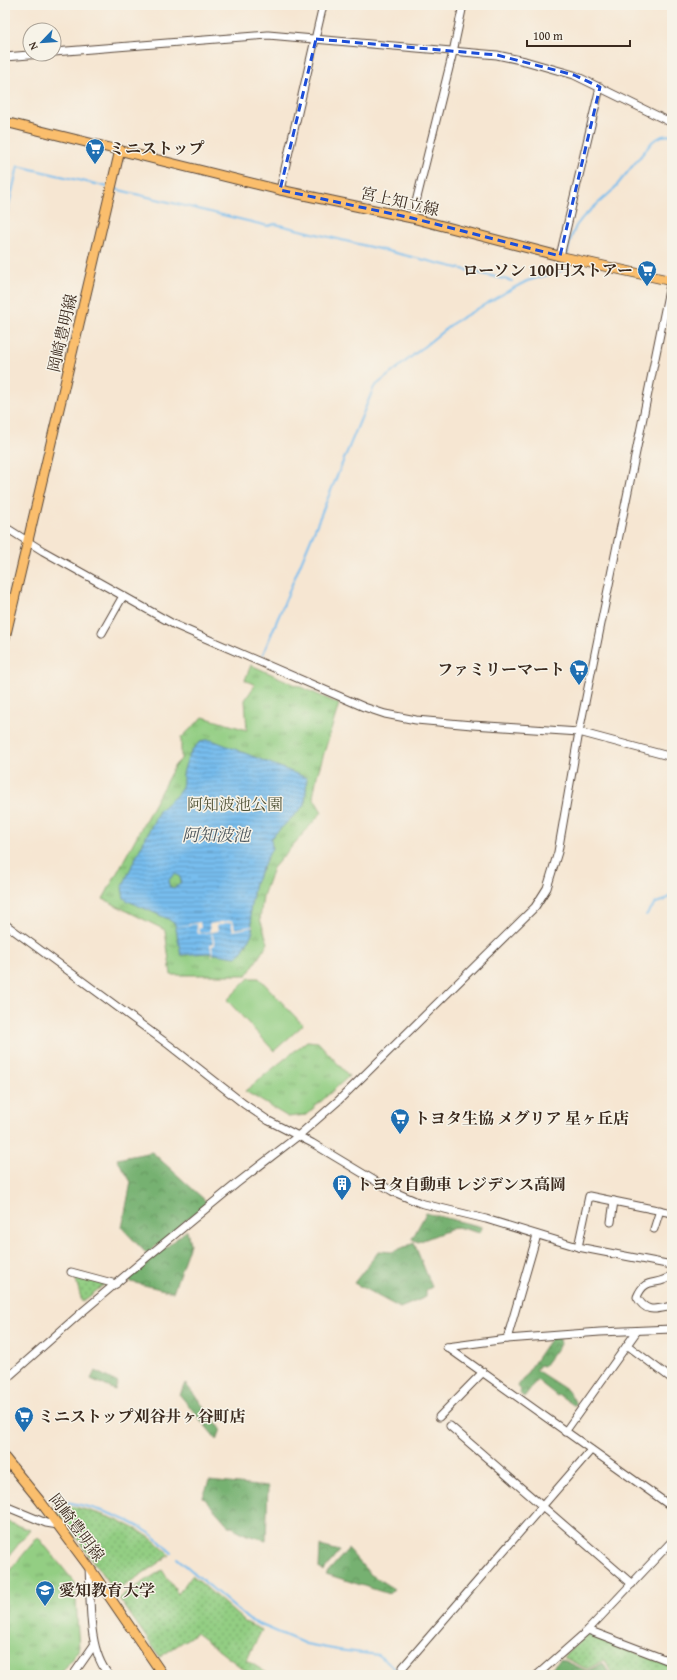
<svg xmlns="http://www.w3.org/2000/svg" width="677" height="1680" font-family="'Gentium Book Plus','Noto Serif JP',serif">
<defs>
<pattern id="grass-dots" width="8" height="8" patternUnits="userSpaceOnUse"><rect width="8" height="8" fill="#93ce83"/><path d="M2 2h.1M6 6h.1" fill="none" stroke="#79a76b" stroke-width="1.8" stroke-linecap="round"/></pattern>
<pattern id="forest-crowns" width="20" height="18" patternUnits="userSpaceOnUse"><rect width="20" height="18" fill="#76b171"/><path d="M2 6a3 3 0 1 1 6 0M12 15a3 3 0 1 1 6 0" fill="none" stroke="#62905c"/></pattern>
<pattern id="park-tufts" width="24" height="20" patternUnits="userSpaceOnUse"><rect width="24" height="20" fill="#93ce83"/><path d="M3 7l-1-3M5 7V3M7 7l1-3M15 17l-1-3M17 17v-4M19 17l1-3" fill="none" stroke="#79a76b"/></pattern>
<pattern id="water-rules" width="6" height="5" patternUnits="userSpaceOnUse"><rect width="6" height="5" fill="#77bdee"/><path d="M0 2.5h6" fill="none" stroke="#639ac0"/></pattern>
</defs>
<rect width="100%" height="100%" fill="#f7f3e8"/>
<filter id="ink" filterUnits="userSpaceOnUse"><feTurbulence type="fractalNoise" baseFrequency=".025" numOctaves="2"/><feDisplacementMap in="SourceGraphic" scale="8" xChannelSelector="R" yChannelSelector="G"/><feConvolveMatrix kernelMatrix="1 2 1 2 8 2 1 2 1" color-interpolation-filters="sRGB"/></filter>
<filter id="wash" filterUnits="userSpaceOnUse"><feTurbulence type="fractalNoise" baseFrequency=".012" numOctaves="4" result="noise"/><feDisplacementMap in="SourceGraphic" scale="16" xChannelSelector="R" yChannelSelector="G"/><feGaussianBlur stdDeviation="0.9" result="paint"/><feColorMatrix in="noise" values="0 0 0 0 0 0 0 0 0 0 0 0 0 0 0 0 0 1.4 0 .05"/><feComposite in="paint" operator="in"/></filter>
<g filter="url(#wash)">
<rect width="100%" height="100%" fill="#f6e6d2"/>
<g fill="url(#grass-dots)" stroke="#677c50">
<path d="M75,1276L105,1284L82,1302Z"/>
<path d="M51,1502C83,1508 122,1518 149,1537C156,1542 163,1549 170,1555L115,1592Z"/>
<path d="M162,1570L178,1594L192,1575L245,1622L262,1630L246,1660L270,1675H251L196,1633L160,1657L119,1598Z"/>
<path d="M588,1634L672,1666V1669L664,1675H612L605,1660L587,1669L563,1657Z"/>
</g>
<g fill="url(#forest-crowns)" stroke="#586e48">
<path d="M152,1152L207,1202L147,1254L122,1228L131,1182L117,1159Z"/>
<path d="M426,1213L482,1227L480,1233L457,1227L418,1242L412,1239Z"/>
<path d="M187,1230L190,1244L173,1292L131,1282L129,1278Z"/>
<path d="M414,1243L432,1287L426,1290V1297L400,1308L354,1283L379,1251L392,1252Z"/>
<path d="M559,1337L561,1343L544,1366L540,1365L536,1370L567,1390L577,1404L575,1406L559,1395L557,1396L537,1380L524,1397L519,1393L520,1389L518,1386L551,1338Z"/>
<path d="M95,1371L118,1383L115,1390L91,1379Z"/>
<path d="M185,1383L221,1429L217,1440L180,1395Z"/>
<path d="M209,1481L268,1487L266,1540L247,1535L228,1525L203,1497Z"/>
<path d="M320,1546L340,1551L323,1571L319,1568Z"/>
<path d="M348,1549L370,1574L394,1589L389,1594L326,1574Z"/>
<path d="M561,1659L587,1671L603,1663L610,1675H543Z"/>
</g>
<g fill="url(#park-tufts)" stroke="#677c50">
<path d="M251,665L339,704L317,776L313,797L322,812L273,868L263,896L260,919L268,943L247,975H171L165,930L103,899L175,765L181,759V738L203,717L247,730L245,700L255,685L245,680Z"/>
<path d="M307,1041L318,1042L349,1076L306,1115L288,1117L245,1091Z"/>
<path d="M5,1521L30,1530L5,1561Z"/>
<path d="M38,1537L75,1583L79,1649L60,1675H5V1576Z"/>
</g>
<path fill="#93ce83" stroke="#677c50" d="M249,978H259L303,1025L274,1051L227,1000Z"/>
<path fill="url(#water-rules)" stroke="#597486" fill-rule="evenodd" d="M204,740H212L307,778L305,805L271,838L272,848L255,883L250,911L253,932L242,952L236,957L208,953L181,955L175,924L168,919L128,901L124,898L122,888L133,863L159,811C166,803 176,798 181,789C184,783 182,776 184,770C187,758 193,745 204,740ZM175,874L179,876L181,880L180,884L174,888L170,887C167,881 169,879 175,874Z"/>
<path fill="#f6e6d2" d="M233,920L235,929L253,926V927L233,931L231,922L217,925L218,931L212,932L215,945L212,946L213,956H212L210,944L213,943L211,932L198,934L196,924L175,927L200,922L201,928H198L200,933L210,931L209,924Z"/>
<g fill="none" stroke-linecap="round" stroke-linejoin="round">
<g stroke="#77bdee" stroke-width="2">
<path d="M115,189L268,226L275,224L512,281"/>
<path d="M5,222L18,166L108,187"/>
<path d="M567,255L571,238L576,226L583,217L613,190L653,141L662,136L672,135"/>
<path d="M263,654L374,387L453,323L508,291L527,281L561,271L565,267L566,261"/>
<path d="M646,915L656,903L665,900L672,894"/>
<path d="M51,1499C85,1505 122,1514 151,1534C158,1539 165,1547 172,1553"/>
<path d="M177,1558L249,1620L306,1644L338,1650L379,1655L402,1675"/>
</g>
</g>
</g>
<g filter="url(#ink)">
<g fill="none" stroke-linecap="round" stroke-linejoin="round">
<defs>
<g id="minor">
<path d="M54,52L268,35L497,55L525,61L574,75L672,123"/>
<path d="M5,57L41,54"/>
<path d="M280,190L323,5"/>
<path d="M412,218L453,52L463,5"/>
<path d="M560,256L600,87"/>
<path d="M5,527L43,551L175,625L364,707L385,714L416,720L472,725L579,732L672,757"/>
<path d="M102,633L123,596"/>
<path d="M5,924L169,1045L244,1104L269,1121L312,1143L392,1191L420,1203L486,1219L578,1247L672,1265"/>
<path d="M611,1222L614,1201"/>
<path d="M654,1229L660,1210"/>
<path d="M578,1247L589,1196L672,1213"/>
<path d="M71,1272L116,1284"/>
<path d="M672,1275C657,1288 646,1275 637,1297C646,1314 656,1309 672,1306"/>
<path d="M507,1339L537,1235"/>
<path d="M627,1345L672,1379"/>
<path d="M447,1347L672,1507"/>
<path d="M447,1347L507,1339L600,1332L672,1329"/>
<path d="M5,1380L82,1312L146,1258L236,1184L298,1136L338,1101L535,907L547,888L558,852L579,732L672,275"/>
<path d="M439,1417L483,1372"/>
<path d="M450,1426L632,1584"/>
<path d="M565,1432L637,1331"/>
<path d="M5,1506L46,1523L58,1525"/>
<path d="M89,1567C91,1600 87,1650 109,1675"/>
<path d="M588,1630L672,1662"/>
<path d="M403,1667L591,1450"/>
<path d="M73,1675L94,1645"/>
<path d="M537,1675L588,1630L672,1541"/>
</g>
<g id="major">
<path d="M5,122L280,190L412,218L563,257L672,281"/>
<path d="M5,638L120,150"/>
<path d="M5,1458L40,1501L89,1567L163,1675"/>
</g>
</defs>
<use href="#minor" stroke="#574639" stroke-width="9"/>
<use href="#major" stroke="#574639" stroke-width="11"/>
<use href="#minor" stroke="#fff" stroke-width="7"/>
<use href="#major" stroke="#fabe6d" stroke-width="9"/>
</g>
</g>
<path fill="none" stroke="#1d4ed8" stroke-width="3" stroke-dasharray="8 5" stroke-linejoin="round" d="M316,39L497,55L574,75L600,87L560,256L412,218L280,190Z"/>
<defs>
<symbol id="supermarket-pin" viewBox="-11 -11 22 30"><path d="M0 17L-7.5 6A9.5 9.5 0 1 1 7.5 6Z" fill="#1f6fb2" stroke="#f7f3e8"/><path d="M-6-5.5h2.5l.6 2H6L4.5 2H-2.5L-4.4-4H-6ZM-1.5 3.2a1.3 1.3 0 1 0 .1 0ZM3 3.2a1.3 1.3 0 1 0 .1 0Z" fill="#fff"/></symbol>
<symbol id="building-pin" viewBox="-11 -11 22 30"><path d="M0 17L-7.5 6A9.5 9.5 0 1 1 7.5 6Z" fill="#1f6fb2" stroke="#f7f3e8"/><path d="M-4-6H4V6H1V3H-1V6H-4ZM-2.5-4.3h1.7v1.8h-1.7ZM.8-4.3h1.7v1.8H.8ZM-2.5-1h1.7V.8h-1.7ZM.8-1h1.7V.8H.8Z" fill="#fff"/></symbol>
<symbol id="university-pin" viewBox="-11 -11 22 30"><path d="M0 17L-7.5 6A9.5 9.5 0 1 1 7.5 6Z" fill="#1f6fb2" stroke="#f7f3e8"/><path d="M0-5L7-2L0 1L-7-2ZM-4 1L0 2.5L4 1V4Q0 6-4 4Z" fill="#fff"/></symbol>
</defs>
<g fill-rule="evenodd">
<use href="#supermarket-pin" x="84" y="137" width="22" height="30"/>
<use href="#supermarket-pin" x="636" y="259" width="22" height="30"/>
<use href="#supermarket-pin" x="568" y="658" width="22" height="30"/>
<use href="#supermarket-pin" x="389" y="1107" width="22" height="30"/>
<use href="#building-pin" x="331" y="1173" width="22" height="30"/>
<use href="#supermarket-pin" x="13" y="1405" width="22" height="30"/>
<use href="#university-pin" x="34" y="1579" width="22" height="30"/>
</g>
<g text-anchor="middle" stroke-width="3" stroke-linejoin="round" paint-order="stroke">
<g font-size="16" font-weight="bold" fill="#3b2a1e" stroke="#f7f3e8" text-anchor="start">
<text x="109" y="154">ミニストップ</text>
<text x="633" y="276" text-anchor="end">ローソン 100円ストアー</text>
<text x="565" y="675" text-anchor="end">ファミリーマート</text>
<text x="414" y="1124">トヨタ生協 メグリア 星ヶ丘店</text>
<text x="356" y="1190">トヨタ自動車 レジデンス高岡</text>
<text x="38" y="1422">ミニストップ刈谷井ヶ谷町店</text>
<text x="59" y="1596">愛知教育大学</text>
</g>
<g font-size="16" fill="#3b2a1e" stroke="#f7f3e8">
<text transform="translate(400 201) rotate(13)" y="6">宮上知立線</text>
<text transform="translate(62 333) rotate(-77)" y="6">岡崎豊明線</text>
<text transform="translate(77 1527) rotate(53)" y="6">岡崎豊明線</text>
</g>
<g font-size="16" fill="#515337" stroke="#f7f3e8">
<text x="235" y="810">阿知波池公園</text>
</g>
<g font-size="17" font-style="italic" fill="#4d565c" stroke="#f7f3e8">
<text x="216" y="841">阿知波池</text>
</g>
</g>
<rect width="677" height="1680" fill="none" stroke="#f7f3e8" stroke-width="20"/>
<g transform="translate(42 42) rotate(245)"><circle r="19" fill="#f7f3e8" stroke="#aca397"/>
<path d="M0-3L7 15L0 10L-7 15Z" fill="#1f6fb2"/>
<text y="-6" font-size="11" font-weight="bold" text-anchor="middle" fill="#3b2a1e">N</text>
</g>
<path d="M527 40v6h103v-6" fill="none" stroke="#3b2a1e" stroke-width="2"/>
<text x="533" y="40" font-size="12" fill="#3b2a1e" stroke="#f7f3e8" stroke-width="3" paint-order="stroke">100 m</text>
</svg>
